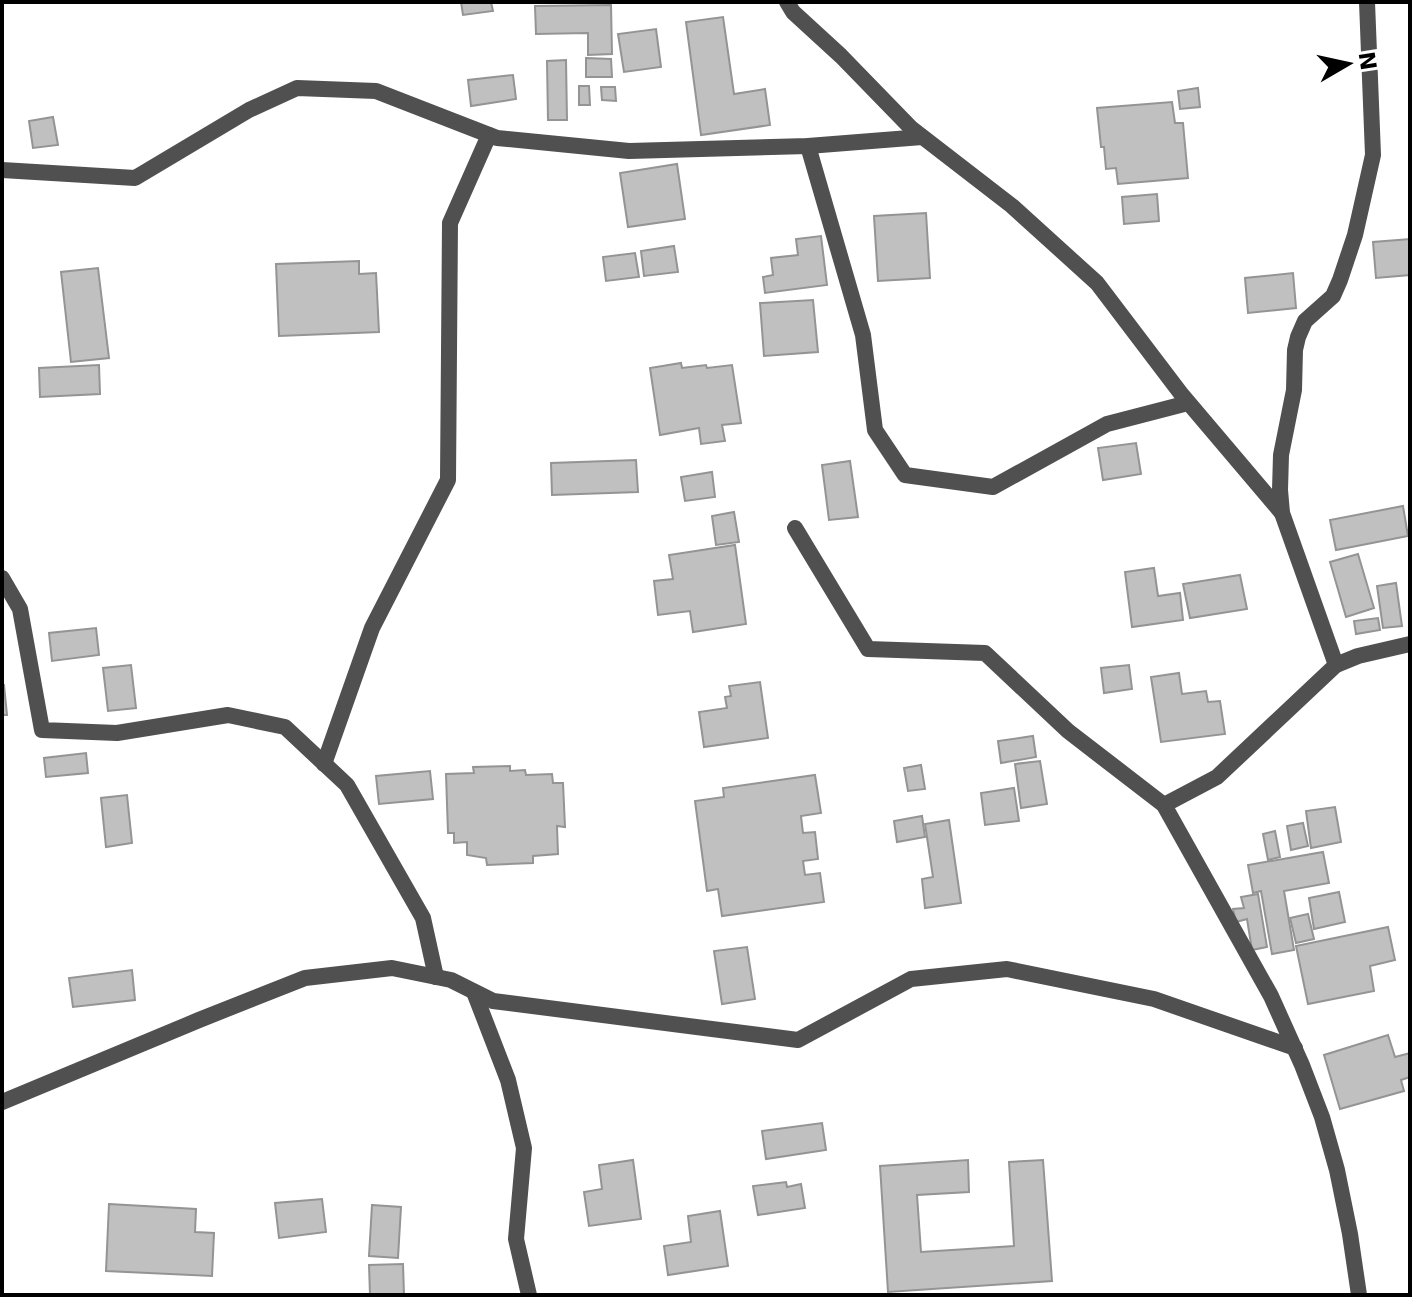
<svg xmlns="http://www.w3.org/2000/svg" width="1412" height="1297" font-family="'DejaVu Sans',sans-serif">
<rect width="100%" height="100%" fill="#fff"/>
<g fill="#c0c0c0" stroke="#949494" stroke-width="2">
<path d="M461,2H491L493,11L463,15Z"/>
<path d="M611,5L612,54L588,55V33L536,34L535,6Z"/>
<path d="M723,17L734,94L765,89L770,125L701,135L686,22Z"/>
<path d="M656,29L661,67L624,72L618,34Z"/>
<path d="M586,58L611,59L612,77H586Z"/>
<path d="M566,60L567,120H548L547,61Z"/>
<path d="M513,75L516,99L471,106L468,80Z"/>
<path d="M579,86H589L590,105H579Z"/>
<path d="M601,87H615L616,101L602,100Z"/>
<path d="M1198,88L1200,107L1180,109L1178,91Z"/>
<path d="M1172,102L1175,123H1183L1188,178L1118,184L1116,168L1106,169L1104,147H1101L1097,108Z"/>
<path d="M53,117L58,145L33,148L29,121Z"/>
<path d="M677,164L685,219L628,227L620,173Z"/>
<path d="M1157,194L1159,221L1124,224L1122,197Z"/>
<path d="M926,213L930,278L878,281L874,216Z"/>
<path d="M821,236L827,285L765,293L763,277L773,275L771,258L798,255L796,239Z"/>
<path d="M1410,239V275L1376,278L1373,242Z"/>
<path d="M674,246L678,272L644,276L641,251Z"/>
<path d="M635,253L639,277L606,281L603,257Z"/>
<path d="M359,261V274L376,273L379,332L279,336L276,264Z"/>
<path d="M98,268L109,358L71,362L61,272Z"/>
<path d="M1293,273L1296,308L1248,313L1245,278Z"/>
<path d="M813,300L818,352L764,356L760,303Z"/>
<path d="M681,363L682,368L706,365L707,368L732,365L741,423L722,425L725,441L701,444L699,428L660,435L650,368Z"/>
<path d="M99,365L100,394L40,397L39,368Z"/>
<path d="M1136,443L1141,474L1103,480L1098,448Z"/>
<path d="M636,460L638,492L552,495L551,463Z"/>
<path d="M850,461L858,517L829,520L822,465Z"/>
<path d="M712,472L715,497L685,501L681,477Z"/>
<path d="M1403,506L1408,536L1336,550L1330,520Z"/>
<path d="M734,512L739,542L716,545L712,516Z"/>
<path d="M735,545L746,624L693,632L690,611L658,615L654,581L673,579L669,555Z"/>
<path d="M1358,554L1374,608L1346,617L1330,562Z"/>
<path d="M1154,568L1158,596L1180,593L1183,620L1132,627L1125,572Z"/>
<path d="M1240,575L1247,609L1190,618L1183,584Z"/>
<path d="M1396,583L1402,626L1383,628L1377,586Z"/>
<path d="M1378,618L1380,630L1356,634L1354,621Z"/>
<path d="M96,628L99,655L52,661L49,633Z"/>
<path d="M131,665L136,708L108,711L103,668Z"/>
<path d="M1129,665L1132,689L1104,693L1101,668Z"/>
<path d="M1179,673L1182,694L1206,691L1208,702L1220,701L1225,734L1161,742L1151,677Z"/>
<path d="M760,682L768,738L704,747L699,712L727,708L725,697L731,696L729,686Z"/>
<path d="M2,685H4L7,715H2Z"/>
<path d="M1033,736L1036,757L1001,763L998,741Z"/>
<path d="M86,753L88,773L46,777L44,758Z"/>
<path d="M1040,761L1047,804L1021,808L1015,764Z"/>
<path d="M921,765L925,789L908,791L904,768Z"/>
<path d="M510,766V771L525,770L526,775L552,774L553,783H563L565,827L557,826L558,854L533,856V863L487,865L486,858L467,855V842L454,843V833H448L446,774L474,773L473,767Z"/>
<path d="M430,771L433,799L379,804L376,776Z"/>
<path d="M815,775L821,813L801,816L803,833L815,832L818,859L803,861L805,875L820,873L824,902L722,916L718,889L707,891L695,801L724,797L723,788Z"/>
<path d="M1014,788L1019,821L985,825L981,793Z"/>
<path d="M127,795L132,843L106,847L101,798Z"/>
<path d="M1335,807L1341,842L1311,848L1306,811Z"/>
<path d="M922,816L925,837L897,842L894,821Z"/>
<path d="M949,820L961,903L925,908L922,879L933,877L925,824Z"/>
<path d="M1303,823L1308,846L1291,850L1287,826Z"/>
<path d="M1275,831L1280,857L1268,860L1263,834Z"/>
<path d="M1323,852L1329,883L1284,891L1294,950L1272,954L1261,891L1253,893L1248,865Z"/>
<path d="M1339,892L1345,922L1314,929L1309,898Z"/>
<path d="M1258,894L1267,947L1252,950L1247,919L1236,922L1233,909L1244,908L1241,897Z"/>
<path d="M1308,914L1314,939L1296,943L1290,918Z"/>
<path d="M1388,927L1395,960L1370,966L1374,991L1308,1004L1296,946Z"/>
<path d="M747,947L755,999L722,1004L714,951Z"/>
<path d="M132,970L135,1000L73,1007L69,978Z"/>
<path d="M1388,1035L1395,1057L1410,1053V1077L1401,1080L1404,1091L1340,1109L1324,1055Z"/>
<path d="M822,1123L826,1150L766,1159L762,1131Z"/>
<path d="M633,1160L641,1219L589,1226L584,1192L602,1189L599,1165Z"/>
<path d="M968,1160L969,1192L917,1195L921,1252L1014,1246L1009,1162L1043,1160L1052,1281L888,1292L880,1166Z"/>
<path d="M786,1182L787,1187L801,1184L805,1208L758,1215L753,1186Z"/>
<path d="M322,1199L326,1232L279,1238L275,1203Z"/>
<path d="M109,1204L196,1209L195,1232L214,1233L212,1276L106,1271Z"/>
<path d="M372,1205L401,1207L398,1258L369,1256Z"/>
<path d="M720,1211L728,1266L668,1275L664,1246L691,1242L688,1216Z"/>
<path d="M403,1264L404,1295H370L369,1265Z"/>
</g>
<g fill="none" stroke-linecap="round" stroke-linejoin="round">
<path stroke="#505050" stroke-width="16" d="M808,146L863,335L875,430L905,475L993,487L1107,424L1188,403"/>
<g stroke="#505050" stroke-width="16">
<path d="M787,2L793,12L841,56L911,128L1012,206L1097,283L1182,395L1282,513"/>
<path d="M2,170L135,178L249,110L297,88L376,91L497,138L629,151L808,146L922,137"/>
<path d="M795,528L868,649L985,653L1068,731L1164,805L1271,996L1302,1065L1322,1117L1337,1170L1350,1234L1359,1295"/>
<path d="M2,578L20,609L42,730L117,733L228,715L285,727L347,785L423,918L436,977"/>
<path d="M1336,665L1282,513L1280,490L1281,455L1294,390L1295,350L1298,337L1305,321L1333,296L1340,280L1355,235L1373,155L1367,2"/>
<path d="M324,764L372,628L448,480L450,223L489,135"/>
<path d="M1164,805L1217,777L1336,665L1358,656L1410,644"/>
<path d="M474,992L508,1080L524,1148L516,1239L529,1295"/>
<path d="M2,1102L199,1020L305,978L392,968L451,980L493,1001L798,1040L911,979L1007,969L1154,999L1295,1048"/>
</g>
</g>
<rect width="1412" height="1297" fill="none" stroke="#000000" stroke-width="8"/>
<g transform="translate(1348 64) rotate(81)" stroke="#ffffff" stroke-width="6" paint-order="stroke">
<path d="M0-6L14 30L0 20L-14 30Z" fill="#000000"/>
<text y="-12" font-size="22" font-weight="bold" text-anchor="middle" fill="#000000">N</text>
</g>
</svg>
